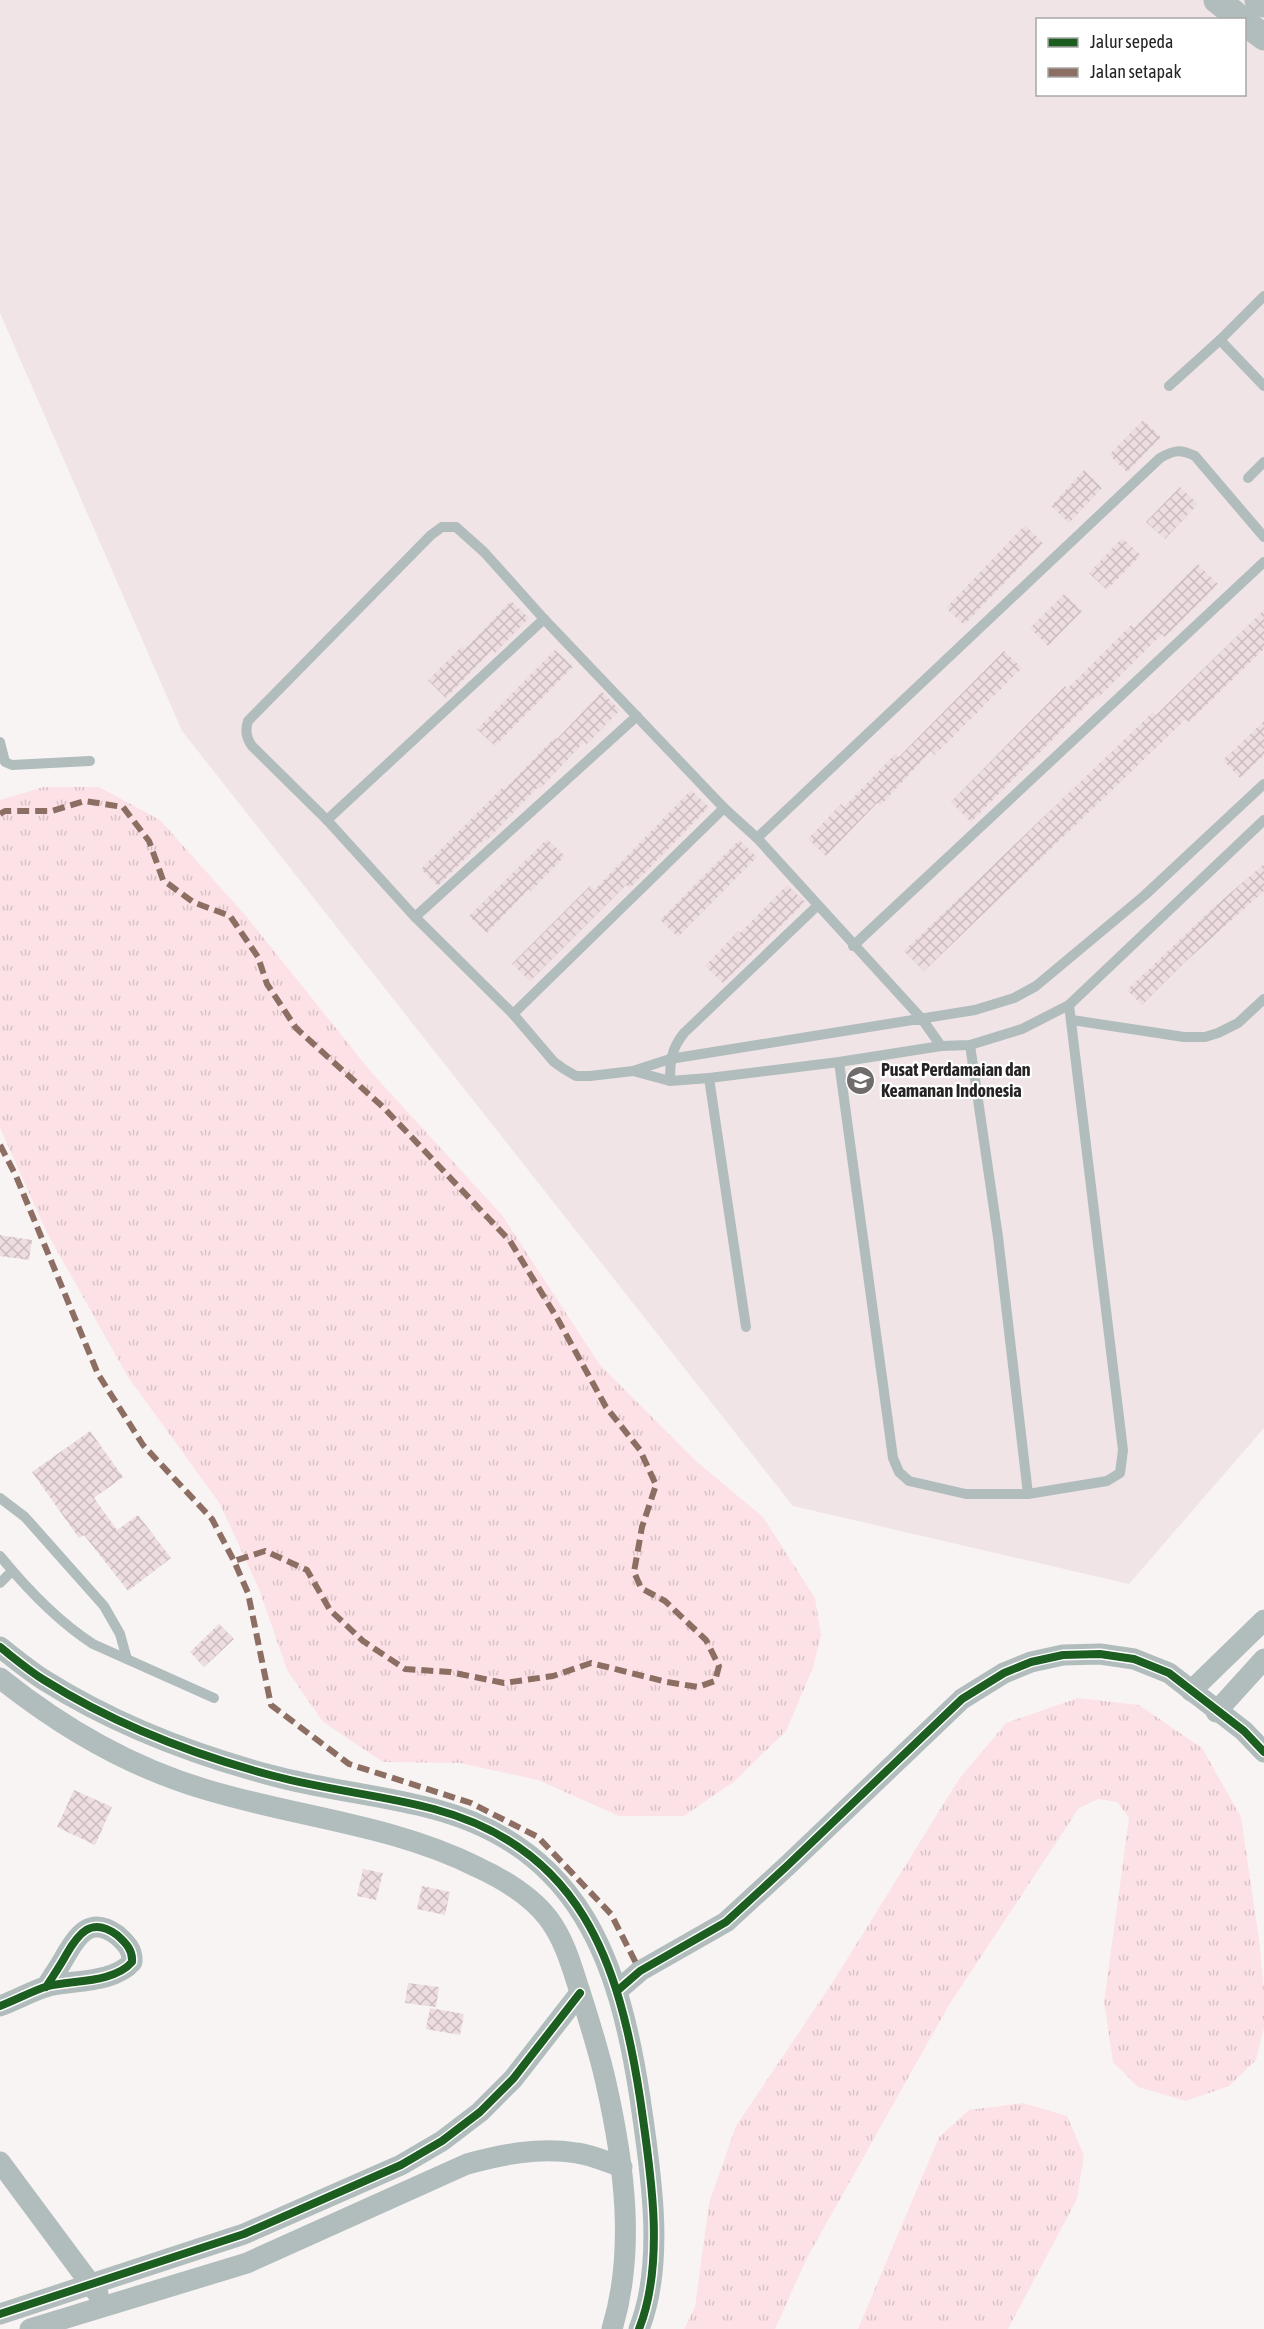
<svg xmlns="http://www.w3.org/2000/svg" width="1264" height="2329" font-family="'Asap Condensed',sans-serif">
<defs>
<pattern id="grass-tufts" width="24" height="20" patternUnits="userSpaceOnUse" patternTransform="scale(1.5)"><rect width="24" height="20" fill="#fce2e7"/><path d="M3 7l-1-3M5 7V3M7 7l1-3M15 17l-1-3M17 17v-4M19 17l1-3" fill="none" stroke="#d8c2c6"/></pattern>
<pattern id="building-cross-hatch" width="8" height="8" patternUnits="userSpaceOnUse" patternTransform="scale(1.5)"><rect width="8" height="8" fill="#eddce0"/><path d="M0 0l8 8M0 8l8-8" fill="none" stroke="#cbbcc0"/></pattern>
</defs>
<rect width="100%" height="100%" fill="#f9f4f4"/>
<path fill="#f0e4e6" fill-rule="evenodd" d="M0,0H1264V1428L1129,1584L793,1506L182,731L0,313ZM1038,20H1244V94H1038Z"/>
<g fill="url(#grass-tufts)">
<path d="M43,787H99L160,820L246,916L372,1073L502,1215L600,1365L696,1461L763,1517L815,1598L821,1635L813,1668L786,1731L735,1781L684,1816H619L538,1780L460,1763L383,1762L323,1722L287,1670L259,1589L220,1504L128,1377L47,1233L0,1128V800Z"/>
<path d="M1078,1698L1139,1705L1202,1748L1241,1817L1259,1939L1264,1990V2028L1256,2060L1229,2086L1186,2101L1138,2087L1113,2062L1104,2002L1129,1818L1117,1802L1098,1799L1079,1808L949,2005L807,2258L775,2329H684L695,2307L709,2203L736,2126L836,1977L959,1779L1006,1723Z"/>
<path d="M1023,2103L1067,2116L1084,2155L1077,2199L1008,2329H858L939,2137L969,2110Z"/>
</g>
<g fill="url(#building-cross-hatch)">
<path d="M1143,420L1161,437L1127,472L1109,455Z"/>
<path d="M1084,470L1102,488L1069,523L1051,506Z"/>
<path d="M1180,487L1198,504L1165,539L1146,522Z"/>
<path d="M1025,525L1043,543L964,625L946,608Z"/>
<path d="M1122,538L1141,555L1107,590L1089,573Z"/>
<path d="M1198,564L1218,584L1165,637L1162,634L1098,698L1096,696L971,822L951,802L1065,686L1067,689L1131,625L1134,628Z"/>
<path d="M1064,594L1082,611L1048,646L1030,628Z"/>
<path d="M511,601L529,618L495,653L492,650L446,698L428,680L462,646L465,649Z"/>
<path d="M1264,610V649L1189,722L1186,719L924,971L904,951L1153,712L1156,715Z"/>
<path d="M555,650L573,667L495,746L477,729Z"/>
<path d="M1004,651L1022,668L935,755L931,751L880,806L877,803L826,856L808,839L841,804L844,807L895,754L899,757Z"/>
<path d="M602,692L620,710L586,745L584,742L540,789L538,787L487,840L485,839L438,886L421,869L502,788L504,790L555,737L557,739Z"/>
<path d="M1264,721V755L1240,778L1223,760Z"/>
<path d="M691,790L709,807L630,888L626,885L530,981L512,964L590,886L594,890Z"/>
<path d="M547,839L565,856L531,891L529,889L487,933L469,916Z"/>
<path d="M739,840L757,857L678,937L660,920Z"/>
<path d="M1264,864V891L1185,962L1142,1005L1127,990L1213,908Z"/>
<path d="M787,885L805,902L723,983L705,966L738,931L740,933Z"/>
<path d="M0,1235L32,1240L29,1260L0,1256Z"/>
<path d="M90,1431L123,1477L94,1498L117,1530L138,1515L171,1558L128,1591L84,1535L79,1538L32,1472Z"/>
<path d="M219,1624L234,1639L204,1667L190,1652Z"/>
<path d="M74,1790L112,1807L95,1845L57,1827Z"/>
<path d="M363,1869L383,1873L376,1900L357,1896Z"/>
<path d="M422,1886L450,1892L445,1915L417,1909Z"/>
<path d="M408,1983L439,1987L436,2007L405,2003Z"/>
<path d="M430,2008L464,2014L460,2035L426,2029Z"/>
</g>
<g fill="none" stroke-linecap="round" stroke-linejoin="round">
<g stroke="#b1bdbc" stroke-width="10">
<path d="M1220,340L1264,296"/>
<path d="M1169,386L1220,340L1264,386"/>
<path d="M1248,478L1264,462"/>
<path d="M0,742L5,762L12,765L90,761"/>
<path d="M327,820L544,619"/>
<path d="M757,838L1160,458C1174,450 1180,449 1195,456L1264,537"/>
<path d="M415,917L637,716"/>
<path d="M853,946L1264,562"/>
<path d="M513,1014L724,808"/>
<path d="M1072,1020L1184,1037H1205L1218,1033L1238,1023L1264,999"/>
<path d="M970,1045L998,1237L1028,1494"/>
<path d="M941,1046L922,1019L757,838L724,808L544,619L484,552L456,527H442L431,535L248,721C245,730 246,738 252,746L327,820L415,917L513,1014L554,1062L564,1069L576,1076H590L633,1071L670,1059L975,1010L1014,998L1036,986L1145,895L1264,784"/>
<path d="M839,1062L893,1458L899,1472L909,1481L966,1494H1028L1107,1481L1120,1473L1123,1450L1069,1005"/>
<path d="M633,1071L670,1081L709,1078L839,1062L941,1046L970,1045L1022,1029L1069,1005L1264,820"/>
<path d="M709,1078L746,1327"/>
<path d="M670,1081C670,1062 671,1049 684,1033L817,906"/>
<path d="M0,1498L25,1517L104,1606L120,1634L127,1659"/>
<path d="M0,1556C27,1589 57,1621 93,1644L214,1698"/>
<path d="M0,1583L12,1571"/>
</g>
<g stroke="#b1bdbc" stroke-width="21">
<path d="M0,1647C14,1658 28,1670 44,1680C114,1724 194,1755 274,1776C326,1790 381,1795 434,1809C580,1848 619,1961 640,2098C650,2168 666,2261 639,2329"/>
<path d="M0,1678C60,1726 130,1767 204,1789C295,1817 391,1824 477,1867C503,1879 530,1895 548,1918C564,1939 571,1964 579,1989C589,2020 599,2051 606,2083C624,2163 636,2250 612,2329"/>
<path d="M1191,1691L1264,1620"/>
<path d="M1216,1712L1264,1659"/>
<path d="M617,1991L640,1971L726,1922L787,1866L962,1699L1004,1673L1031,1662L1063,1655L1100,1654L1134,1659L1169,1673L1244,1731L1264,1752"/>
<path d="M0,2006C16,2000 32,1991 48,1986C73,1980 114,1983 132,1962C133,1950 126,1943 117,1935C91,1916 78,1934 66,1955C60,1966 53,1976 46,1987"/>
<path d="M0,2162L98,2294"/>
<path d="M0,2314L244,2234L401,2165L442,2141L480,2112L513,2079L580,1993"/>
<path d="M30,2329L247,2263L467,2164C504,2154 539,2147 577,2153C592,2155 607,2162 622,2167"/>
</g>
<g stroke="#b1bdbc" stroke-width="27">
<path d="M1217,0L1242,20"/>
<path d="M1258,0L1264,4"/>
<path d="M1244,22L1264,37"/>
</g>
<g stroke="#8d6e63" stroke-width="6" stroke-dasharray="12 6" stroke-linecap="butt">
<path d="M0,814L5,811H52L85,801L123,807L149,841L163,880L193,902L230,916L258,957L267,984L296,1028L384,1108L510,1241L557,1318L606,1407L640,1450L656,1485L642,1527L634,1572L641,1588L665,1601L706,1640L719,1666L715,1681L698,1687L667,1682L591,1663L553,1676L504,1683L450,1672L405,1669L363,1641L330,1610L307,1570L265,1551L234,1561"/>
<path d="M0,1145L16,1176L98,1374L143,1445L212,1519L234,1561L248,1593L271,1705L349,1764L471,1803L538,1837L611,1914L640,1971"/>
</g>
<defs>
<g id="cycleway">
<path d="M0,1647C14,1658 28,1670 44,1680C114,1724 194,1755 274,1776C326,1790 381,1795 434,1809C580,1848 619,1961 640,2098C650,2168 666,2261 639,2329"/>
<path d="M617,1991L640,1971L726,1922L787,1866L962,1699L1004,1673L1031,1662L1063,1655L1100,1654L1134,1659L1169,1673L1244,1731L1264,1752"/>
<path d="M0,2006C16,2000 32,1991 48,1986C73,1980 114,1983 132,1962C133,1950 126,1943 117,1935C91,1916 78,1934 66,1955C60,1966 53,1976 46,1987"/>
<path d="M0,2314L244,2234L401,2165L442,2141L480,2112L513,2079L580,1993"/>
</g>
</defs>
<use href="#cycleway" stroke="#fff" stroke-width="11"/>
<use href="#cycleway" stroke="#1b5e20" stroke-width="8"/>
</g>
<defs>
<symbol id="university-disc" viewBox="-11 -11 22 22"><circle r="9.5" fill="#706c6c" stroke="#fff"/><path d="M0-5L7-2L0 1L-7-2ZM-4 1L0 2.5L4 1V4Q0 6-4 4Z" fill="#fff"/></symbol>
</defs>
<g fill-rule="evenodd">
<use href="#university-disc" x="844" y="1064" width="33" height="33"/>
</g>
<g text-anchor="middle" stroke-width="4.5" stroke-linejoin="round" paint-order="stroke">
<g font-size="18" font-weight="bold" fill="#262323" stroke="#fff" text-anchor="start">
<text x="881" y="1076">Pusat Perdamaian dan<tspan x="881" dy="21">Keamanan Indonesia</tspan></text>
</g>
</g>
<rect x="1036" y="18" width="210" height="78" fill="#ffffff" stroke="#a8a7a7" stroke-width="1.5"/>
<rect x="1048" y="38" width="30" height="9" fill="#1b5e20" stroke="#a8a7a7" stroke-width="1.5"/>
<text x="1090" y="48" font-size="18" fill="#262323">Jalur sepeda</text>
<rect x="1048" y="68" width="30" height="9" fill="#8d6e63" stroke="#a8a7a7" stroke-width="1.5"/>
<text x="1090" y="78" font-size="18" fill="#262323">Jalan setapak</text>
</svg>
